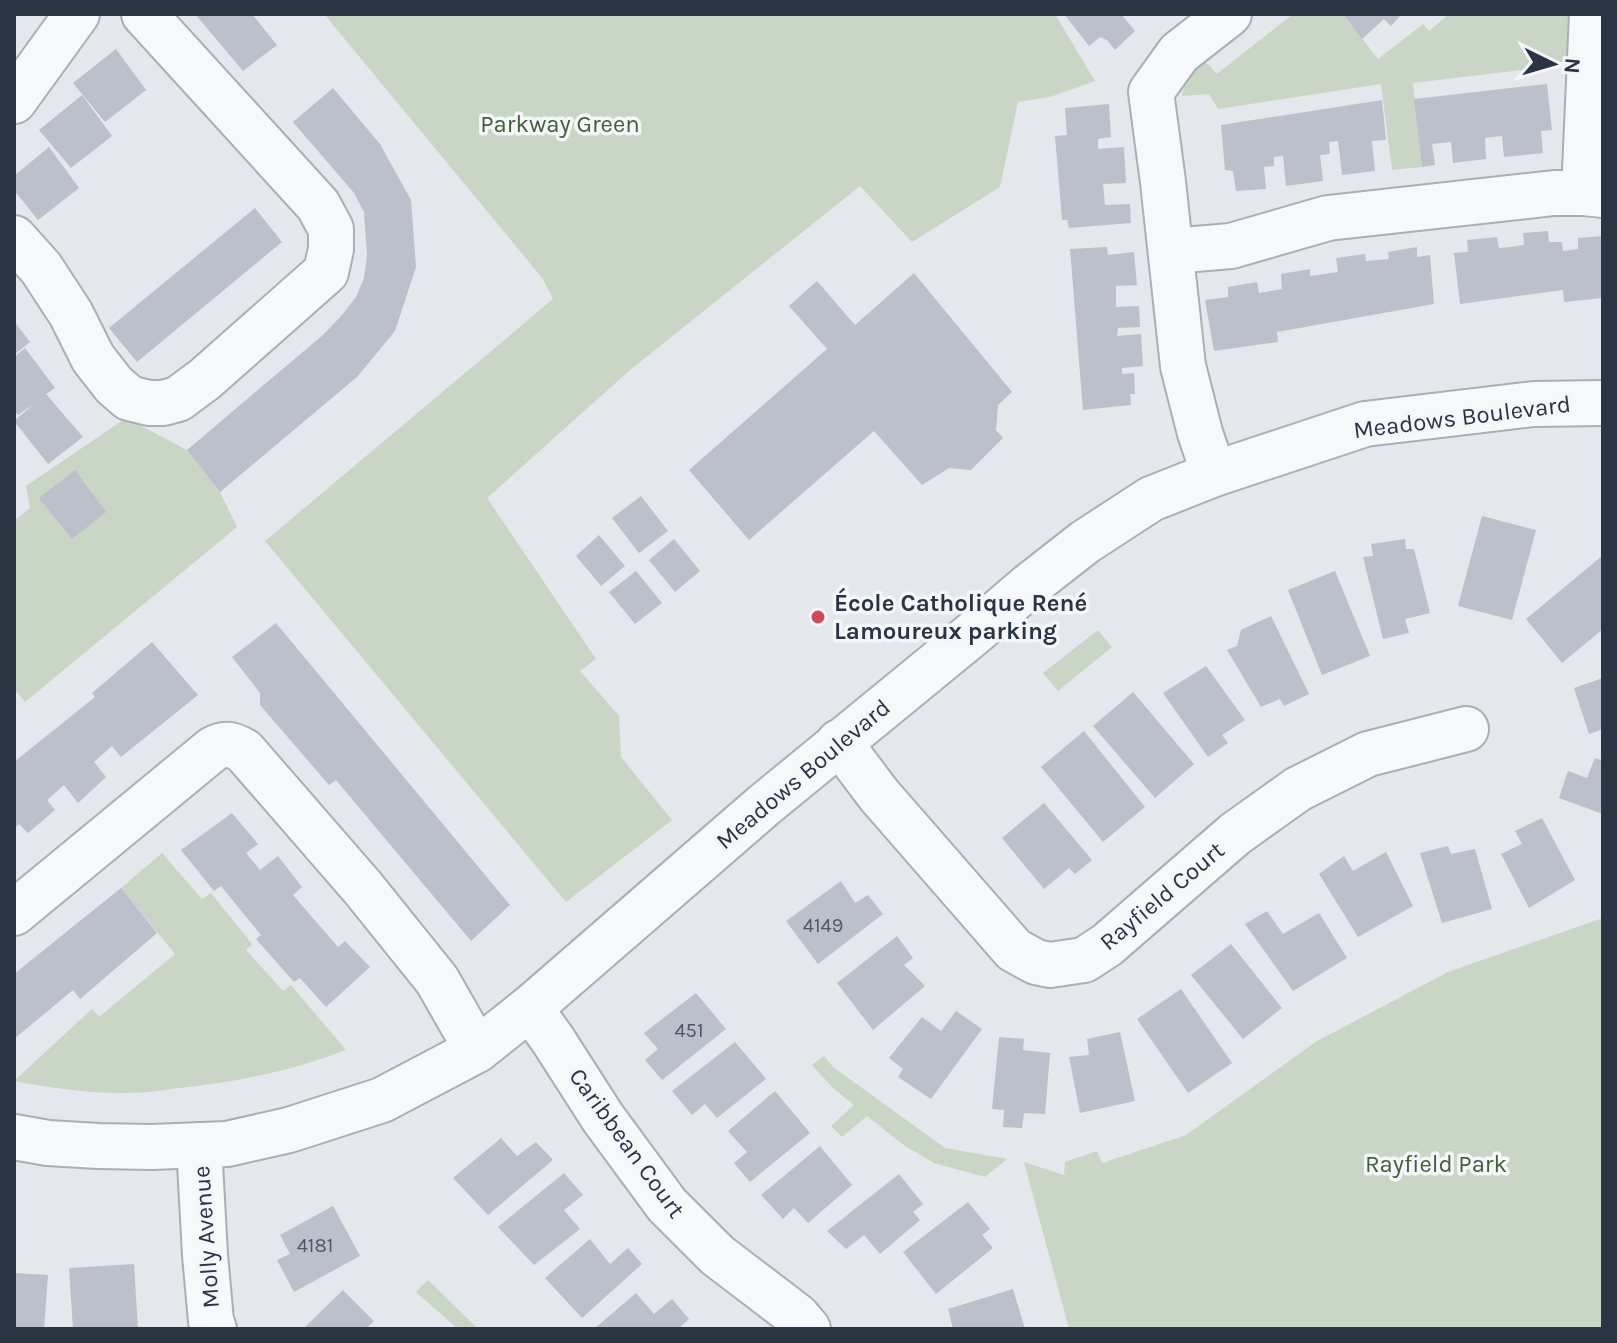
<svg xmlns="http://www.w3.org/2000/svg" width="1617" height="1343" font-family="Karla,sans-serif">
<rect width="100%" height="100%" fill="#e4e7ec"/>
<g fill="#c9d6c5">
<path d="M324,14H1055L1095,81L1050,97L1018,102L1000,187L912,242L860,186L630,370L487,498L596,659L580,671L619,716L621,757L672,820L566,902L265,541L553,299L543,279Z"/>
<path d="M1293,14H1343L1378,59L1423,24L1429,31L1449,14H1569L1573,62L1546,67L1413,83L1422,167L1392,170L1381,84L1218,109L1209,94L1182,96L1186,78L1202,58L1217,74Z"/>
<path d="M126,418L187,450L220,492L237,527L25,702L14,689V521L30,508L26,486Z"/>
<path d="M1098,630L1112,647L1058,691L1043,673Z"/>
<path d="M162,853L202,899L211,893L252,944L246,950L283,991L291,985L346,1050C291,1071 238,1082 179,1088C163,1090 146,1093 130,1093C92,1094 52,1088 14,1081L92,1009L99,1017L175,954L121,888Z"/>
<path d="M1603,918V1329H1069L1024,1162L1064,1175L1065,1162L1097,1151L1102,1163L1186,1135L1317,1041L1448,972Z"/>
<path d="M824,1056L833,1067L945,1148L1007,1159L985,1177L934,1163L905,1146L867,1116L842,1137L831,1126L854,1105L833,1088L812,1065Z"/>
<path d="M428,1280L478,1329H458L416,1292Z"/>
</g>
<g fill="#bbc0ca">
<path d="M195,14H252L277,45L243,71Z"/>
<path d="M1064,14H1121L1135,31L1115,50L1107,40L1100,37L1089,46Z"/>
<path d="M1343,14H1402L1391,26L1384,19L1362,39Z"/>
<path d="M116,49L146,90L105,122L73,83Z"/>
<path d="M1547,84L1552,130L1541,131L1543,153L1504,157L1502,136L1485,138L1486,159L1453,163L1451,142L1432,144L1435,165L1422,167L1414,99Z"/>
<path d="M333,88L380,144L411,200L416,267L395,331L357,377L220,492L187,450L324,334L342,315L356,297L364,278L367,255L364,212L354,193L293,122Z"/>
<path d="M82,95L112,136L71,168L39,130Z"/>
<path d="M1382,100L1386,140L1372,141L1375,171L1342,175L1338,141L1329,142L1330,154L1320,155L1323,181L1286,186L1283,156L1274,157V166L1264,167L1266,189L1236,191L1233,171L1225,170L1221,125Z"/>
<path d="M1109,104L1111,137L1098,139V149L1124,147L1126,183L1103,184L1105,205L1130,204L1131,223L1069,228L1067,220H1062L1055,136L1067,135L1065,108Z"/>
<path d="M49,147L79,188L38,220L14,190V176Z"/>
<path d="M255,208L282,242L137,362L109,328Z"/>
<path d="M1548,231L1549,242H1562L1563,251L1578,249V238L1603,236V298L1564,302L1563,290L1460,304L1454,253L1468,252L1467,240L1497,237L1499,248L1510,247L1524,245L1523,233Z"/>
<path d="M1107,247L1108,255L1134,252L1137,285L1116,286V307L1139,306L1140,327L1118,328L1117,336L1141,334L1143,366L1122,368V374L1134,373L1135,394H1130L1131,405L1083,410L1070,249Z"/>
<path d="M1417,247V257L1430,255L1434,304L1277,332L1278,342L1214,351L1205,300L1228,297V287L1257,282L1259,293L1282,289L1281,274L1310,269V276L1338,272L1336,258L1365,254L1366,261L1389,259L1388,252Z"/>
<path d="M914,273L1012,392L998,405L996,430L1003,438L971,470L949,468L922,485L874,431L749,540L689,470L827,349L789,306L817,281L855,325Z"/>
<path d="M14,321L30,342L14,355Z"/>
<path d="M25,348L55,388L46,394L83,437L48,464L14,421L35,403L18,415L14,410V357Z"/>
<path d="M75,470L106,512L72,539L39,498Z"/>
<path d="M641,496L668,531L639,553L612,518Z"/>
<path d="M1482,516L1536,530L1512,620L1458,606Z"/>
<path d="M599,535L625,566L601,586L576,556Z"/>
<path d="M674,539L700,571L675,592L649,560Z"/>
<path d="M1405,539L1406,549H1414L1430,613L1405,619L1409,633L1383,639L1363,557L1373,556L1371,544Z"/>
<path d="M1602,556L1603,629L1562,663L1526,619Z"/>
<path d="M636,571L662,603L635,624L609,592Z"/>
<path d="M1335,571L1370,656L1322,675L1288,590Z"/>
<path d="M1271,616L1309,694L1284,706L1280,699L1261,707L1227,650L1237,646L1241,630Z"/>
<path d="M276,623L510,905L471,941L336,780L329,785L260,705V693L232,657Z"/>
<path d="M152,642L198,695L121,757L112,746L94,762L106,777L78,803L64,785L47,800L55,810L28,833L19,824L14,828V762L95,697L92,693Z"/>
<path d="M1206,666L1245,720L1222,735L1228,743L1208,757L1163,693Z"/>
<path d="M1603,678V729L1589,734L1574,688Z"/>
<path d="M1133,692L1194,764L1155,798L1093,726Z"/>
<path d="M1084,731L1145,807L1103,842L1041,767Z"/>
<path d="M1595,758L1603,761V814L1559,798L1568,771L1587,778Z"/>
<path d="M1044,803L1092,860L1075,874L1069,868L1044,889L1002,838Z"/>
<path d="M232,813L258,844L246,853L260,870L278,856L302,887L293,895L338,947L345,941L370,967L326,1007L300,978L294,982L256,939L261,935L221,886L214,891L181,850Z"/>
<path d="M1542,818L1575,880L1529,908L1501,854L1522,844L1515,831Z"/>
<path d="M1448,846L1451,854L1475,849L1492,909L1442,923L1420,853Z"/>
<path d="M1386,852L1413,906L1358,937L1319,874L1344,856L1353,871Z"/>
<path d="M841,881L855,903L868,895L883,914L818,964L786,921Z"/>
<path d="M121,888L157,933L80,999L73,990L14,1039V974Z"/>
<path d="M1267,911L1283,934L1319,913L1347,958L1293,991L1245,924Z"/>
<path d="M897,936L913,958L904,965L925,986L873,1030L837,983Z"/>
<path d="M1231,944L1282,1008L1243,1039L1191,975Z"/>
<path d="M1181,989L1232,1063L1188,1093L1137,1019Z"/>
<path d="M696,993L726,1029L662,1080L645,1060L658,1049L644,1033Z"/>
<path d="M956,1011L982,1029L931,1099L898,1077L903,1069L889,1058L922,1017L941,1031Z"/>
<path d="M1120,1032L1135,1101L1080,1113L1069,1057L1089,1055L1087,1039Z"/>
<path d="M999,1037L1024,1039L1023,1050L1050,1053L1045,1114L1024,1113L1022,1128L1003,1127L1004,1110L992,1109Z"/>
<path d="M735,1042L766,1079L717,1118L705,1104L692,1115L672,1091Z"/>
<path d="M775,1091L810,1133L750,1182L734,1163L747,1152L728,1131Z"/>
<path d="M501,1138L517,1156L536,1142L553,1160L488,1215L453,1178Z"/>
<path d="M820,1146L852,1185L808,1223L794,1208L783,1219L761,1195Z"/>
<path d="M564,1173L583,1195L564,1210L580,1229L534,1265L498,1227Z"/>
<path d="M899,1174L923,1204L913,1212L920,1220L880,1254L864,1235L846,1249L827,1231Z"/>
<path d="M968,1202L990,1229L982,1235L993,1248L936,1294L903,1252Z"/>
<path d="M333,1206L360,1256L294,1292L277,1260L290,1254L280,1235Z"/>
<path d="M590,1239L610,1264L628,1248L642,1264L582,1318L545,1278Z"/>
<path d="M134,1264L138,1329H73L69,1268Z"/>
<path d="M14,1273L48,1275L44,1329H14Z"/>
<path d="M1013,1289L1025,1329H953L948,1309Z"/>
<path d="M343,1290L374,1321L366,1329H303Z"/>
<path d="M636,1293L654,1314L672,1299L689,1319L678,1329H594Z"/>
</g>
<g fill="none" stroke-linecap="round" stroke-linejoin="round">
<defs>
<g id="minor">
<path d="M14,101L77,14"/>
<path d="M1584,193L1592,14"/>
<path d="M14,238L41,268L71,314L93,358L114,385L129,398L149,403H163L178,399L205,379L326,272L331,249V229L318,205L144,14"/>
<path d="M1171,251L1231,246L1328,218L1554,193H1584L1603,195"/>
<path d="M1214,474L1200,433L1183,366L1163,182L1151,92L1179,53L1229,14"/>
<path d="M839,742L879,795L1014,950L1036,962L1050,965L1084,960L1107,945L1235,834L1298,789L1368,754L1466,729"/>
<path d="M14,913L213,749C225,742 232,744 244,751L363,888L437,980L477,1050"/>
<path d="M530,1008L553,1040L603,1118L667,1205L717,1255L797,1316L808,1329"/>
<path d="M14,1137L48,1143L98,1146L152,1147L227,1144L289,1130L382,1100L477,1050L530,1008L763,806L974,633L1030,585L1085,542L1151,499L1214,474L1365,424L1534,404L1603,403"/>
<path d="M199,1145L205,1255L211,1321L214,1329"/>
</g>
</defs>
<use href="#minor" stroke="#a9aeb7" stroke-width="48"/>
<use href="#minor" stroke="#f7f8fa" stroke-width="44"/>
</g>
<circle fill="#d1495b" stroke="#f4f6f9" stroke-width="3" cx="818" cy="617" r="8"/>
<g text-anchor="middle" stroke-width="7" stroke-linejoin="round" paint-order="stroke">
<g font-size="20" fill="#4f5766">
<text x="823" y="932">4149</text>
<text x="689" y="1037">451</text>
<text x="315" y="1252">4181</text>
</g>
<g font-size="24" fill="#3f6138" stroke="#f4f6f9">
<text x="560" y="132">Parkway Green</text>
<text x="1436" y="1172">Rayfield Park</text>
</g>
<g font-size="24" fill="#2b3445" stroke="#f4f6f9">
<text transform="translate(1462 417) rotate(-7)" y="8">Meadows Boulevard</text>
<text transform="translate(803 774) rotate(-40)" y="8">Meadows Boulevard</text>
<text transform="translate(1162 896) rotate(-40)" y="8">Rayfield Court</text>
<text transform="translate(627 1143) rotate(54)" y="8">Caribbean Court</text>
<text transform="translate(206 1237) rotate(-94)" y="8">Molly Avenue</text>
</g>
<g font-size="24" font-weight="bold" fill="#2b3445" stroke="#f4f6f9" text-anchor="start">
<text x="834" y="611">École Catholique René<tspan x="834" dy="28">Lamoureux parking</tspan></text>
</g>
</g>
<rect width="1617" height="1343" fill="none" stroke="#2b3445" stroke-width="32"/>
<g transform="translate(1553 64) rotate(95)" stroke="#f4f6f9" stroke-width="6" paint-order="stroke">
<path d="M0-6L14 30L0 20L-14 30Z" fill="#2b3445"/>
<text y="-12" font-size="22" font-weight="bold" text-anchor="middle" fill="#2b3445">N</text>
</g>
</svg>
